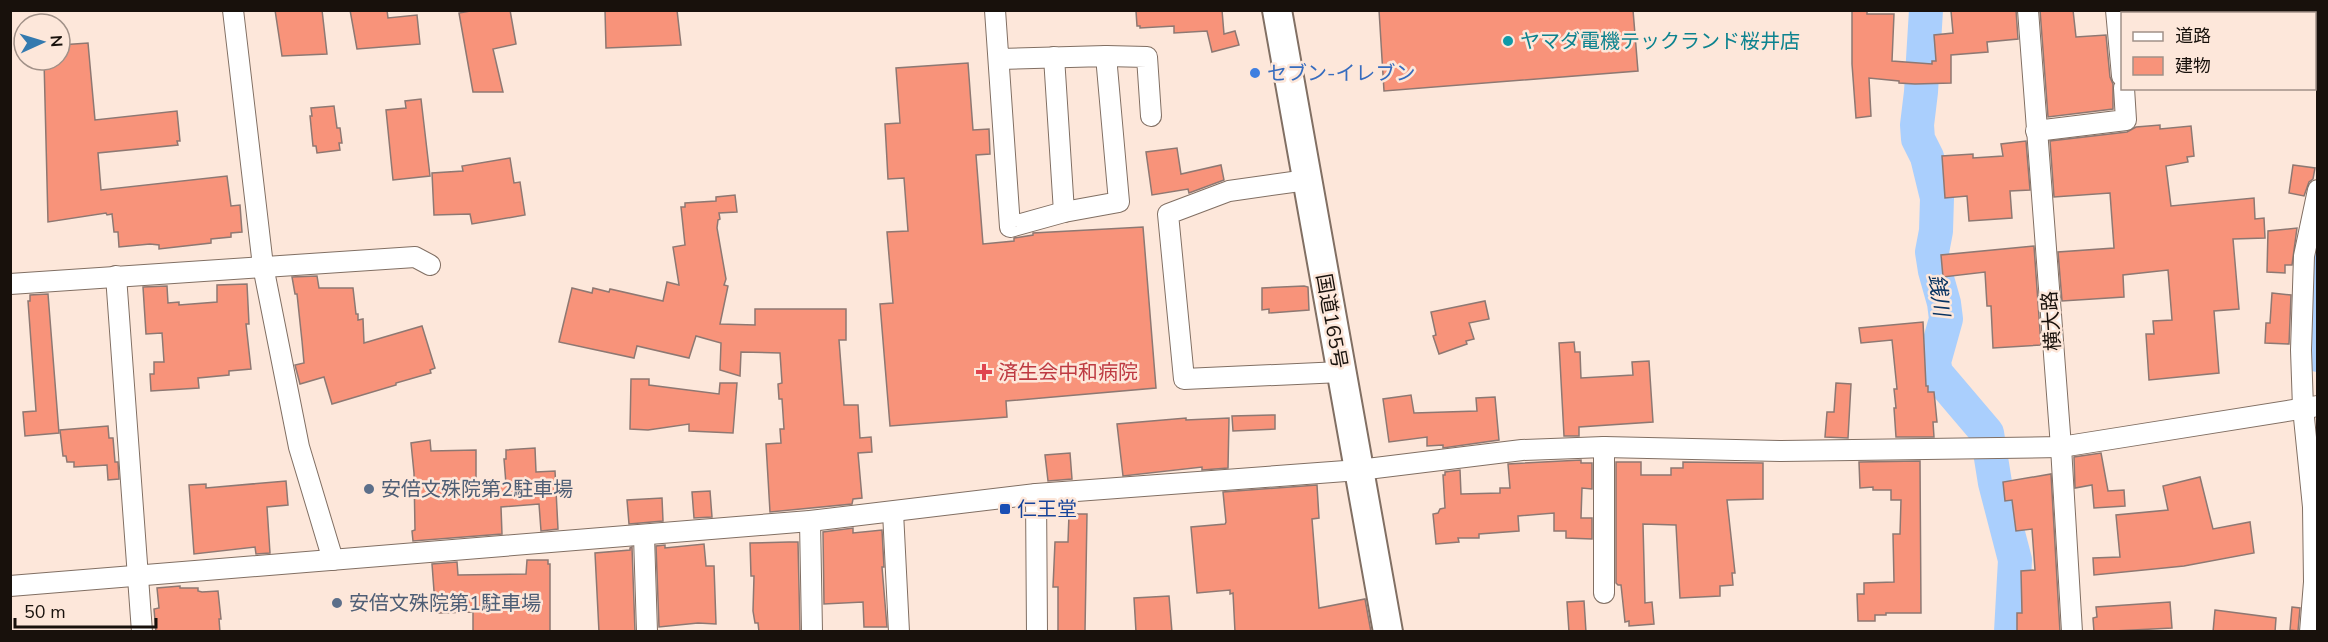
<svg xmlns="http://www.w3.org/2000/svg" width="2328" height="642" font-family="'Nunito Sans','Noto Sans JP',sans-serif">
<rect width="100%" height="100%" fill="#fde7da"/>
<g fill="none" stroke-linecap="round" stroke-linejoin="round">
<g stroke="#aacffd" stroke-width="34">
<path d="M1926,10L1921,92L1917,125L1918,139L1927,157L1937,198L1936,231L1932,252L1935,271L1944,303L1946,319L1934,362L1936,373L1987,433L1995,483L2015,560L2011,632"/>
<path d="M2318,222L2314,275L2318,355"/>
</g>
</g>
<g fill="#f8937a" stroke="#8e7872" stroke-width="1.5">
<path d="M275,10H322L327,54L282,56Z"/>
<path d="M350,10H387L388,18L417,15L420,44L357,49Z"/>
<path d="M476,10H510L516,44L493,49L503,92H473L459,13Z"/>
<path d="M605,10H677L681,45L606,48Z"/>
<path d="M1139,10H1222L1224,34L1235,31L1239,45L1212,52L1207,31L1174,33V26L1140,28V26H1137L1136,11Z"/>
<path d="M1379,10H1633L1638,71L1384,91Z"/>
<path d="M1852,10H1867V14H1894L1892,61L1932,64V61H1936L1934,35L1953,33L1951,11L2016,10L2018,39L1987,42L1988,52L1951,55V83L1915,84L1899,83V81L1869,78L1871,116L1856,118L1852,64Z"/>
<path d="M2040,10H2073L2076,37L2106,35L2110,77L2113,84V109L2048,117Z"/>
<path d="M88,43L95,120L177,111L180,141H177L178,145L98,153L101,190L227,176L231,206L240,205L242,232L231,233V237L211,239V243L176,247L159,249V245L150,244L119,247L118,232H114L112,214L107,215L106,213L48,222L44,60H60V45Z"/>
<path d="M968,63L973,130L989,129L990,154L976,155L983,244L1014,241V238L1033,235V233L1143,227L1156,388L1006,401L1007,417L890,426L880,304L893,303L887,232L908,231L904,178L888,179L885,124L900,123L896,68Z"/>
<path d="M421,99L430,176L393,180L386,110L406,108L405,101Z"/>
<path d="M334,106L337,128H340L342,143H339L340,150L317,153L316,146H313L310,116H312L311,108Z"/>
<path d="M2160,125V129L2191,126L2194,156L2187,157L2188,162L2166,166L2171,206L2254,198L2255,219L2264,218L2265,238L2233,239L2239,309L2214,311L2219,373L2149,380L2146,334H2154L2153,321L2172,320L2168,270L2123,275L2124,297L2062,301L2058,252L2114,248L2110,193L2054,197L2050,141L2127,132L2136,127Z"/>
<path d="M2026,141L2030,190L2010,191L2012,218L1969,221L1967,196L1945,198L1942,156L1973,154V158L2003,156L2001,144Z"/>
<path d="M1177,148L1181,174L1221,165L1224,180L1189,193L1188,189L1152,195L1146,152Z"/>
<path d="M510,158L514,183L520,182L525,215L472,224L470,214L434,215L432,173L463,171L462,166Z"/>
<path d="M2293,165L2315,168L2313,179L2309,182L2304,196L2289,193Z"/>
<path d="M735,195L737,212L719,213L720,219L718,220L717,228L726,279L724,285L728,286L720,324L755,325V309H846V340H839L844,405H858L860,438L871,437L872,452L858,453L862,498L853,499L852,504L770,512L766,444L781,443L780,429H784L782,399H779L778,384L782,383L780,353L741,352L740,376L720,370L721,343L696,336L689,358L637,346L634,358L559,342L572,288L592,293L593,288L609,292L610,289L663,301L667,282L679,285L673,247L685,245L681,207H685V203L716,201V197Z"/>
<path d="M2297,228L2292,265H2285V273L2267,272L2268,231Z"/>
<path d="M2034,246L2041,345L1993,348L1991,306H1987L1985,272L1943,277L1941,255Z"/>
<path d="M317,276L319,288H353L356,314H358V320L363,319L364,343L422,326L435,368L430,370L431,373L396,383V385L332,404L324,377L300,384L295,365L304,363L302,341L297,294H295L292,277Z"/>
<path d="M247,284L249,324H246L251,369L229,371V375L198,378L199,388L151,391L150,374H154V362H164L162,333L146,334L143,287L167,286L168,303L179,302V305L217,302V285Z"/>
<path d="M1304,286L1308,287L1309,310L1269,313V309L1262,310V288Z"/>
<path d="M2272,293L2291,295L2289,344L2265,343L2266,323H2270Z"/>
<path d="M48,294L59,433L25,436L23,412L36,411L28,301H30V295Z"/>
<path d="M1485,301L1489,319L1469,323L1474,339L1466,341L1467,344L1439,354L1433,336L1436,335L1431,312Z"/>
<path d="M1923,322L1926,386H1928V392H1934L1937,422H1933L1934,437H1896L1894,408H1896L1894,389H1897L1892,340L1861,343L1859,328Z"/>
<path d="M1574,342L1575,352H1580L1581,378L1633,375L1632,362L1649,361L1653,422L1579,427V436H1564L1559,343Z"/>
<path d="M631,379H649V385L719,394L720,383H737L733,433L689,431V424L648,430L630,429Z"/>
<path d="M1836,383L1851,384L1848,438L1825,437L1827,412H1834Z"/>
<path d="M1411,395L1414,413L1477,411L1476,398L1495,397L1499,440L1443,448V445L1427,446V437L1389,442L1383,399Z"/>
<path d="M1275,415V429L1233,431L1232,416Z"/>
<path d="M1186,418V420L1229,418L1228,468L1202,470V467L1123,476L1117,424Z"/>
<path d="M108,426L109,438H113L115,462H118L119,479L108,480L107,465L74,467V462H67L66,456H63L60,430Z"/>
<path d="M430,440L431,451L476,450V486L506,484L504,459H506V450L535,448L536,472L555,471L558,529L541,531L539,504L501,507L502,534L413,541L412,531L415,530L414,473L411,443Z"/>
<path d="M1070,453L1072,479L1048,481L1045,455Z"/>
<path d="M2101,453L2108,491L2124,490L2125,506L2094,508L2092,485L2075,488L2074,457Z"/>
<path d="M1581,460V463H1592V489L1582,488L1581,518H1592V539L1566,538V531H1554V513L1518,516L1519,531L1479,534V538H1458L1459,542L1436,544L1433,514L1438,513L1440,509L1445,508L1443,475H1445V472L1460,470L1461,494L1500,493V488H1510L1508,464Z"/>
<path d="M1920,461L1921,613H1886V615H1875V621H1858L1857,594H1864V583L1894,582L1893,534H1900L1901,500H1891V490H1873V487L1860,488L1859,462Z"/>
<path d="M1616,462H1641V475H1671V468H1683V462L1763,463V499L1727,500L1735,573H1732L1733,585L1720,586V596L1680,598L1676,525L1643,524L1645,603L1652,602L1654,624L1629,626V621L1625,622L1621,585H1618L1616,583Z"/>
<path d="M2051,474L2060,632H2017V613H2022L2021,571L2035,570L2032,529L2016,531L2012,500L2005,501L2003,482Z"/>
<path d="M2200,477L2213,529L2250,522L2254,553L2184,566L2094,575L2093,558L2120,557L2116,515L2168,510L2163,486Z"/>
<path d="M286,481L288,505L267,507L270,553L256,554L255,547L194,554L189,485L206,484V488Z"/>
<path d="M1317,485L1319,518L1312,519L1319,608L1365,599L1371,632H1235L1233,593L1230,594V590L1197,593L1191,527L1225,524L1226,522L1223,492Z"/>
<path d="M710,491L712,517L694,518L692,492Z"/>
<path d="M662,498L663,521L629,524L627,500Z"/>
<path d="M1069,514H1087L1085,631H1058V587H1053L1055,542H1068Z"/>
<path d="M853,528V533L882,530L884,567H882L887,627H864L863,602L824,604L823,532Z"/>
<path d="M789,542H798L800,632H759L758,623H755L753,611L754,576H751L750,543Z"/>
<path d="M704,544L706,566H714L716,624L698,623L659,627L656,546L665,545V548Z"/>
<path d="M632,547L635,632H599L595,553L630,550V548Z"/>
<path d="M527,560H548V564H550V632H473V612L439,613V604H437L434,591L432,564L457,562L458,575L526,574Z"/>
<path d="M180,586V588H198V591L202,592L218,591L221,619H219L220,632H156L154,609L159,608L157,588Z"/>
<path d="M1169,596L1172,632H1136L1134,598Z"/>
<path d="M1584,601L1586,632H1569L1567,602Z"/>
<path d="M2170,602L2172,628L2094,632L2093,618L2097,617L2096,607Z"/>
<path d="M2292,607L2300,608L2298,631L2290,630Z"/>
<path d="M2215,610L2276,618L2275,632H2213Z"/>
</g>
<g fill="none" stroke-linecap="round" stroke-linejoin="round">
<defs>
<g id="minor">
<path d="M233,10L263,266L299,447L333,560"/>
<path d="M995,10L1010,227L1064,212L1119,202L1106,56L999,59"/>
<path d="M2028,10L2061,447L2072,632"/>
<path d="M2116,10L2122,76"/>
<path d="M2314,31H2318"/>
<path d="M1106,56L1147,57L1151,116"/>
<path d="M1054,57L1064,212"/>
<path d="M2036,131L2126,120L2124,88"/>
<path d="M1307,180L1229,191L1168,214L1184,379L1341,372"/>
<path d="M116,276L142,632"/>
<path d="M10,284L415,257L430,265"/>
<path d="M1036,494L1037,632"/>
<path d="M893,512L899,632"/>
<path d="M810,521L812,632"/>
<path d="M644,536L647,632"/>
<path d="M10,586L810,521L1036,494L1359,470L1522,450L1604,447L1781,451L2061,447L2318,406"/>
<path d="M1604,593V447"/>
<path d="M2310,632L2314,582L2313,507L2303,408L2301,350L2304,256L2318,190"/>
</g>
<path id="highway" d="M1277,10L1388,632"/>
</defs>
<use href="#minor" stroke="#816f63" stroke-width="22"/>
<use href="#highway" stroke="#816f63" stroke-width="32"/>
<use href="#minor" stroke="#fff" stroke-width="20"/>
<use href="#highway" stroke="#fff" stroke-width="28"/>
</g>
<circle fill="#0f9aa8" stroke="#fde7da" stroke-width="2" cx="1508" cy="41" r="6"/>
<circle fill="#3f7fe0" stroke="#fde7da" stroke-width="2" cx="1255" cy="73" r="6"/>
<path fill="#e0444e" stroke="#fde7da" stroke-width="2" d="M981 363h6v6h6v6h-6v6h-6v-6h-6v-6h6z"/>
<g fill="#5c6f8a" stroke="#fde7da" stroke-width="2">
<circle cx="369" cy="489" r="6"/>
<circle cx="337" cy="603" r="6"/>
</g>
<rect fill="#1a4fb4" stroke="#fde7da" stroke-width="2" x="999" y="503" width="12" height="12" rx="3"/>
<g text-anchor="middle" stroke-width="5" stroke-linejoin="round" paint-order="stroke">
<g font-size="20" fill="#0d838f" stroke="#fde7da" text-anchor="start">
<text x="1520" y="48">ヤマダ電機テックランド桜井店</text>
</g>
<g font-size="20" fill="#366cbe" stroke="#fde7da" text-anchor="start">
<text x="1267" y="80">セブン-イレブン</text>
</g>
<g font-size="20" fill="#18110c" stroke="#fde7da">
<text transform="translate(1332 321) rotate(80)" y="7">国道165号</text>
<text transform="translate(2051 321) rotate(-94)" y="7">横大路</text>
</g>
<g font-size="20" fill="#be3a42" stroke="#fde7da" text-anchor="start">
<text x="998" y="379">済生会中和病院</text>
</g>
<g font-size="20" fill="#4e5e75" stroke="#fde7da" text-anchor="start">
<text x="381" y="496">安倍文殊院第2駐車場</text>
<text x="349" y="610">安倍文殊院第1駐車場</text>
</g>
<g font-size="20" fill="#164399" stroke="#fde7da" text-anchor="start">
<text x="1017" y="516">仁王堂</text>
</g>
<g font-size="21" font-style="italic" fill="#073362" stroke="#fde7da">
<text transform="translate(1939 295) rotate(82)" y="7">銭川</text>
</g>
</g>
<rect width="2328" height="642" fill="none" stroke="#18110c" stroke-width="24"/>
<rect x="2121" y="12" width="195" height="78" fill="#fde7da" stroke="#a19188" stroke-width="1.5"/>
<rect x="2133" y="32" width="30" height="9" fill="#ffffff" stroke="#a19188" stroke-width="1.5"/>
<text x="2175" y="42" font-size="18" fill="#18110c">道路</text>
<rect x="2133" y="57" width="30" height="18" fill="#f8937a" stroke="#a19188" stroke-width="1.5"/>
<text x="2175" y="72" font-size="18" fill="#18110c">建物</text>
<g transform="translate(42 42) rotate(86)"><circle r="28" fill="#fde7da" stroke="#a19188" stroke-width="1.5"/>
<path d="M0-4.5L10 22L0 15L-10 22Z" fill="#347aaf"/>
<text y="-9" font-size="16" font-weight="bold" text-anchor="middle" fill="#18110c">N</text>
</g>
<path d="M15 618v9h141v-9" fill="none" stroke="#18110c" stroke-width="3"/>
<text x="24" y="618" font-size="18" fill="#18110c" stroke="#fde7da" stroke-width="4.5" paint-order="stroke">50 m</text>
</svg>
